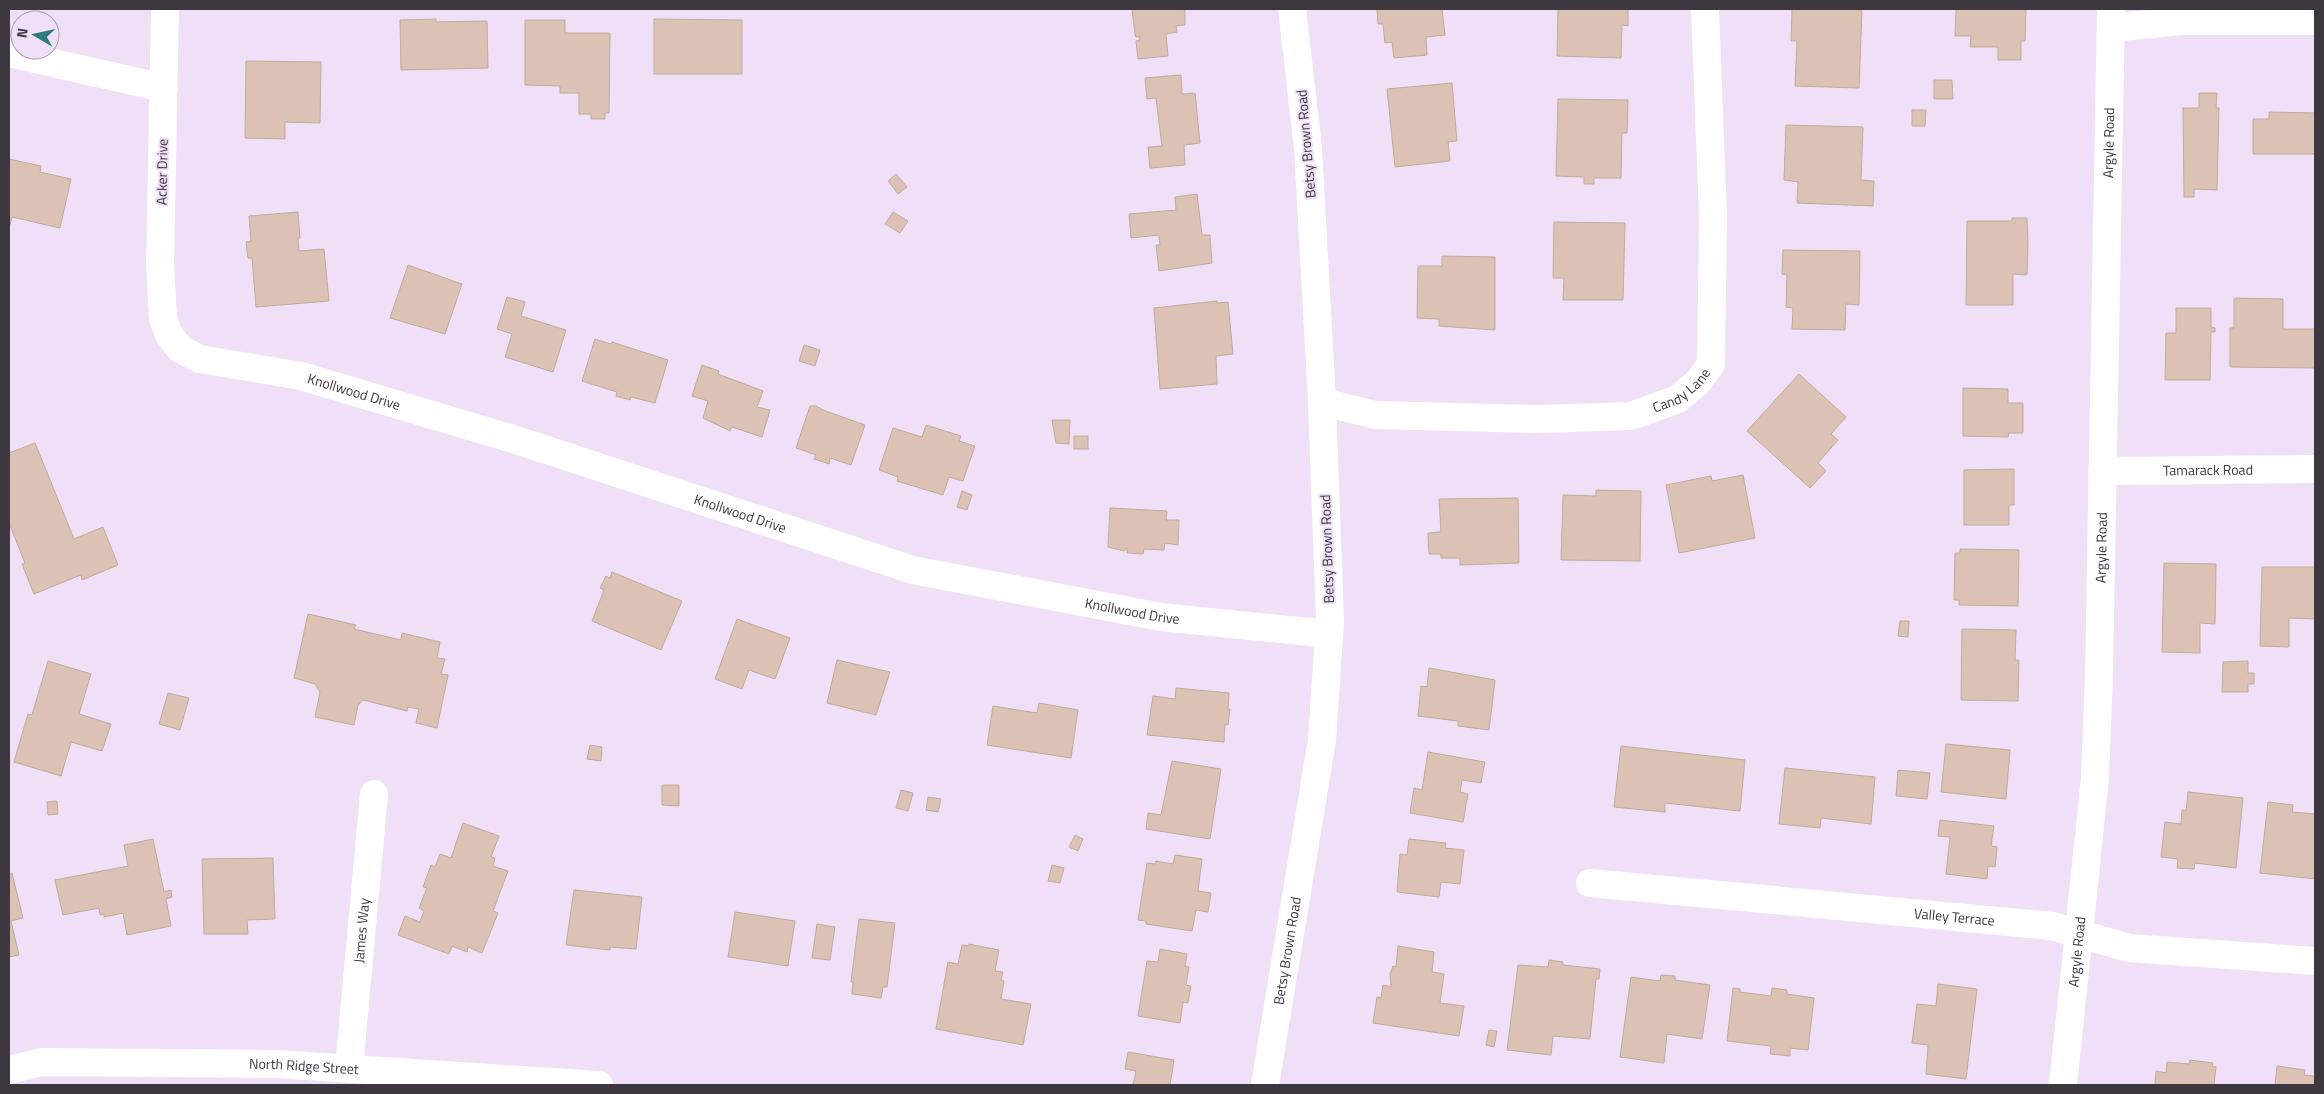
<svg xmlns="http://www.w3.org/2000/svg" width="2324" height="1094" font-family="'Titillium Web',sans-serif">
<rect width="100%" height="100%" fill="#f0e0f7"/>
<g fill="#dcc2b4" stroke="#c2a99c">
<path d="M1132,9H1182L1185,11V25L1176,26L1177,32L1166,34L1168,56L1138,59L1136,41L1140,40L1139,36L1136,37L1135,34Z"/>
<path d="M1382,9H1442L1445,35L1426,37L1427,55L1394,58L1392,42L1385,43L1383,24H1378L1377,10Z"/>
<path d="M1558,9H1628V26L1622,25L1621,58L1557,56Z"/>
<path d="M1792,9H1862L1859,88L1795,86L1797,41H1791Z"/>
<path d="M1956,9H2026L2025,41H2021V60H1998V47H1970L1971,36H1955Z"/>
<path d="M436,19V22L487,21L488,68L401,70L400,20Z"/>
<path d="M654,19L742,20V74H654Z"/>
<path d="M525,20H565V33H610L609,113H605V119H591V114H579V93H560V86L525,85Z"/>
<path d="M246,61L321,62L320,123L285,122V139L245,138Z"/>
<path d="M1181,75L1182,94L1195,93L1200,143L1184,145L1185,165L1150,168L1148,147L1162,146L1156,98L1147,99L1145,78Z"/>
<path d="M1934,80H1952L1953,99H1934Z"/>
<path d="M1452,83L1457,141L1448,142L1450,161L1395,167L1387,89Z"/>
<path d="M2199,93H2217L2216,108H2219L2217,190L2194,189V197H2184L2183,108H2199Z"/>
<path d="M1558,99L1628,100L1627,133H1622L1621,178H1594V184H1584V177L1556,176Z"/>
<path d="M1912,110H1926L1925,126H1912Z"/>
<path d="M2269,112L2315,113V154H2253V119H2269Z"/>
<path d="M1786,125L1863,127L1861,180L1874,181L1873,206L1797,203L1798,182L1784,180Z"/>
<path d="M9,159L41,166L40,172L71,179L60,228L12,217L9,228Z"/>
<path d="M896,174L907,187L898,194L888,181Z"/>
<path d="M1197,194L1202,235H1210L1212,263L1159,271L1156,245H1160L1159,235L1131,238L1129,214L1176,210L1175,197Z"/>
<path d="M298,212L300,238H298L299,251L324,249L329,301L256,307L252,258H248L246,242L251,241L249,216Z"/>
<path d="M893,212L908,221L900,233L885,224Z"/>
<path d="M2012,218H2027L2028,245L2027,275L2013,274V305H1966L1967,221H2012Z"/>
<path d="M1554,222L1625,223L1623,300H1563L1564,278H1553Z"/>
<path d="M1783,250L1860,251L1859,305L1846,304L1845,330L1792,329L1793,308L1786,307L1787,275L1782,274Z"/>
<path d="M1442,256L1495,257V330L1439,326V319L1417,318L1418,266H1442Z"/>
<path d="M408,265L462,284L445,334L390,318Z"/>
<path d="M507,297L525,302L521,316L566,330L553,372L505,357L512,334L497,329Z"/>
<path d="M2234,298L2283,299V329H2315V368L2230,367V328H2234Z"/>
<path d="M1217,301V303L1228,302L1233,354L1216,356L1217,384L1160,389L1154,308Z"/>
<path d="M2176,308H2211V327L2215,328V332H2211L2210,380H2165L2166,333H2176Z"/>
<path d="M595,339L611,344L612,342L668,360L655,403L631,397L630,400L616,396L617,392L582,381Z"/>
<path d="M804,345L820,350L815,366L799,361Z"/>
<path d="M702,365L719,371L718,374L763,391L757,407L770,410L762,437L732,427L730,431L703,418L708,401L692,396Z"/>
<path d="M1799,374L1846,417L1831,434L1838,440L1818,463L1826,471L1810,488L1747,431Z"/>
<path d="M1963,388L2008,389V403H2023V433H2009L2008,437L1963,436Z"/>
<path d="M810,406H816L823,410L865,425L851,465L830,458L829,464L814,459L816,455L796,448Z"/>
<path d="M1052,420H1070L1069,444L1056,443Z"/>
<path d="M926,425L961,436L959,441L975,446L963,481L949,477L943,495L897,481L898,477L879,470L893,428L922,437Z"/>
<rect x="1074" y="436" width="14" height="13"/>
<path d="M35,443L74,539L103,527L118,565L82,580L81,575L34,594L22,564L25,563L9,523V453Z"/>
<path d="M2014,469V505H2009V525H1964V470Z"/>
<path d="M1743,475L1755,538L1679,553L1666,485L1711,476L1712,481Z"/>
<path d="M1596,490L1641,491L1640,561L1561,560L1563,495L1596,496Z"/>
<path d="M962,491L972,495L967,510L957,507Z"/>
<path d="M1518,498L1519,563L1460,565V558H1441V554H1429L1428,533L1441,532L1439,499Z"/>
<path d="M1110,508L1167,511L1166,520H1179L1178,545L1165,543L1164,550L1144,549L1143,554L1127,553V548L1124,551L1108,547Z"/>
<path d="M1960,549L2019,550L2018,606L1959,605V600H1954L1955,553H1960Z"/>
<path d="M2164,563L2216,564L2215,624L2200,623V653L2162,652Z"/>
<path d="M2262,567H2315V619L2289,618V647L2260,646Z"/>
<path d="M612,572L682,601L661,650L592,621L604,590L600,588L606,576L610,578Z"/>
<path d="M308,614L356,625L354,629L401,640L402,633L440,642L437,658L445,659L441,674L448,675L437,728L416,723L419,709L408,707L407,711L363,700L358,705L354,725L315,717L320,692L315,684L294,678Z"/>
<path d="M737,619L790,638L775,679L749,670L742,689L715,679Z"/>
<path d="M1900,621H1909L1908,637L1898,636Z"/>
<path d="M1962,629L2016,630L2015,660H2019L2018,701L1961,700Z"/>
<path d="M837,660L890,672L876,715L827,703Z"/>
<path d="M48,661L91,674L79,714L111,724L102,751L71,742L61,776L14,762L28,714L32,715Z"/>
<path d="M2248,661V673H2254V684H2248V692H2222L2223,662Z"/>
<path d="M1429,668L1495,680L1489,730L1458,726V721L1418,716L1421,686L1427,687Z"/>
<path d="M1176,688L1229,693L1228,709H1230L1228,725L1225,724L1224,742L1147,735L1153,696L1175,699Z"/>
<path d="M168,693L189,698L180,730L159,724Z"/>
<path d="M1039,703L1078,710L1071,758L987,745L993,706L1037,713Z"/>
<path d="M1946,744L2010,750L2006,799L1941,792Z"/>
<path d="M590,745L602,747L601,761L587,759Z"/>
<path d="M1621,746L1745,760L1740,811L1665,803V812L1614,807Z"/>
<path d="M1428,752L1485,762L1481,783L1462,780L1460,792L1468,794L1463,822L1410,813L1414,788L1422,790Z"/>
<path d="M1172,761L1221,769L1210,839L1146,829L1148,813L1161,815Z"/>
<path d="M1785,768L1875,777L1871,824L1821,818L1820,828L1779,824Z"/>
<path d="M1898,770L1930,773L1927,799L1896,796Z"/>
<path d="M662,785H679V806L662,805Z"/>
<path d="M901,790L913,793L908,811L896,808Z"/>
<path d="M2188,792L2243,798L2236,868L2195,863L2194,869L2177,868L2178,859L2161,857L2165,822L2181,824L2182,810L2186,811Z"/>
<path d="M928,797L941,799L938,812L926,810Z"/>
<path d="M57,801L58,814L48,815L47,802Z"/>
<path d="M2268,802L2293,805L2292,812L2315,814V879L2260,873Z"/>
<path d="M1940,820L1994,826L1991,846L1997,847L1995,867L1988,866L1987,879L1946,874L1950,837L1938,836Z"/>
<path d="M463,823L499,836L491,857L495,858L493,866L508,871L493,911L498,913L482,953L468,947L467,952L452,946L449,954L398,935L405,916L420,922L424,911L419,908L427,888L423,887L431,865L435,867L440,854L451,858Z"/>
<path d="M1075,835L1083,839L1078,851L1069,847Z"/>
<path d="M153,839L164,892L171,890L172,897L166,899L171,926L127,935L123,913L104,917V914L100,915L99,908L63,915L55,880L128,866L124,845Z"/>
<path d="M1409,839L1446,843L1445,848L1464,850L1460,884L1441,882L1439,897L1397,892L1400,854L1407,855Z"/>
<path d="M1175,855L1202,859L1198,891L1211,893L1208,912L1196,910L1192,931L1146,924V921L1138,920L1147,863L1155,864L1156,861L1173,864Z"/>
<path d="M273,858L275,919L247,920L248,934H204L202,859Z"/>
<path d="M1052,865L1064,868L1060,883L1048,881Z"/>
<path d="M12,873L23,918L11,921L19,955L9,957V874Z"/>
<path d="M574,890L642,897L636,949L610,947V950L566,945Z"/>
<path d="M735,912L795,921L788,966L728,957Z"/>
<path d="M859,919L895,923L887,987H883L881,998L852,994L853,982H851Z"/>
<path d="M817,924L835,927L830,960L812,958Z"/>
<path d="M969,944L999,950L995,971L1003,972L1001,980L1004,981L1001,999L1031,1004L1023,1045L936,1029L948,962L958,964L962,945L969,946Z"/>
<path d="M1398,946L1434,952L1432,972L1444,974L1440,1003L1464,1006L1459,1036L1373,1023L1377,997L1381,998L1383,985L1391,987L1390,974L1393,966L1396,967Z"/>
<path d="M1160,949L1187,954L1185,966L1189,967L1186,985L1191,986L1188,1003L1183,1002L1180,1023L1138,1016L1147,961L1158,962Z"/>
<path d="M1549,960L1563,962V965L1600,969L1599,979H1596L1590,1039L1553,1036L1551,1055L1507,1050L1518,965L1548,967Z"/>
<path d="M1661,975L1675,976V980L1710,985L1702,1039L1667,1034L1664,1063L1620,1057L1631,977L1660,981Z"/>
<path d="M1938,984L1977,989L1966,1079L1926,1074L1928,1045L1912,1043L1917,1004L1936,1006Z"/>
<path d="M1733,988L1740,989V992L1771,996L1772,988L1787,990V994L1814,998L1808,1050L1790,1048V1056L1770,1054L1771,1046L1727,1041Z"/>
<path d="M1489,1030L1497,1031L1494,1047L1486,1045Z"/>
<path d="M1128,1052L1174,1060L1170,1085H1133L1136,1071L1125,1069Z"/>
<path d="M2190,1060L2213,1063L2212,1066L2216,1067L2214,1085H2155L2156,1071L2166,1073L2167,1062L2189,1064Z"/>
<path d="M2277,1066L2305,1070L2304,1075L2315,1076V1085H2275Z"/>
</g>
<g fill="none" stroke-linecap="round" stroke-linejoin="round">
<g stroke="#fff" stroke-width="28">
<path id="s1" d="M165,9L160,265L163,318L168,333L180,349L200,359L301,376L510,438L913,570L1161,617L1329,634"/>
<path d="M2111,28L2181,21H2315"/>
<path d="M9,53L164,88"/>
<path id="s2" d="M1322,402L1376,415L1538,419L1631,416L1678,399L1699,381L1711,364L1713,217L1705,9"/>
<path id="s3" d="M2102,471L2315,469"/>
<path id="s4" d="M1590,883L2052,926L2129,948L2315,961"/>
<path id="s5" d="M349,1068L374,794"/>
<path id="s6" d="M9,1070L42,1062L276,1064L599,1085"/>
<path id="s7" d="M1265,1085L1322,740L1330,621L1322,402L1308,148L1292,9"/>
<path id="s8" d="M2063,1085L2095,778L2099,674L2111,9"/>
</g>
</g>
<g text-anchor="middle" stroke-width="4" stroke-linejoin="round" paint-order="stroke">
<g font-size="14" fill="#3d3740" stroke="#f0e0f7">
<text dy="5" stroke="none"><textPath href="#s8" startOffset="944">Argyle Road</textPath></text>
<text transform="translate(1306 144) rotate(-95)" y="5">Betsy Brown Road</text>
<text transform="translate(162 172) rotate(-89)" y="5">Acker Drive</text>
<text dy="5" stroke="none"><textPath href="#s2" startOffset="368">Candy Lane</textPath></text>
<text dy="5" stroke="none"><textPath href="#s1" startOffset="525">Knollwood Drive</textPath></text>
<text dy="5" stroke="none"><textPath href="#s3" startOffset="106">Tamarack Road</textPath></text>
<text dy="5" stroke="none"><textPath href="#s1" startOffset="930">Knollwood Drive</textPath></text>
<text dy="5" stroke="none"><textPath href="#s8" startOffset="539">Argyle Road</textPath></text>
<text transform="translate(1327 549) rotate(-92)" y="5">Betsy Brown Road</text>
<text dy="5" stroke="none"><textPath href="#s1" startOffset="1335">Knollwood Drive</textPath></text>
<text dy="5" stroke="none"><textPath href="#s4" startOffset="366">Valley Terrace</textPath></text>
<text dy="5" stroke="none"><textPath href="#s5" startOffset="138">James Way</textPath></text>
<text dy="5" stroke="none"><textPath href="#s7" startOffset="136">Betsy Brown Road</textPath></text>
<text dy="5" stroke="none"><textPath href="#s8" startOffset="134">Argyle Road</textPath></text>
<text dy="5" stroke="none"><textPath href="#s6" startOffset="296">North Ridge Street</textPath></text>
</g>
</g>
<rect width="2324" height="1094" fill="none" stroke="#3d3740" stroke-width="20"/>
<g transform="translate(35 35) rotate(279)"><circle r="24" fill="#f0e0f7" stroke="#a89cae"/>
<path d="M0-4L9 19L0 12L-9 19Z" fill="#2f797c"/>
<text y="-8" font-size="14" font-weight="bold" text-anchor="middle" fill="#3d3740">N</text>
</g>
</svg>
